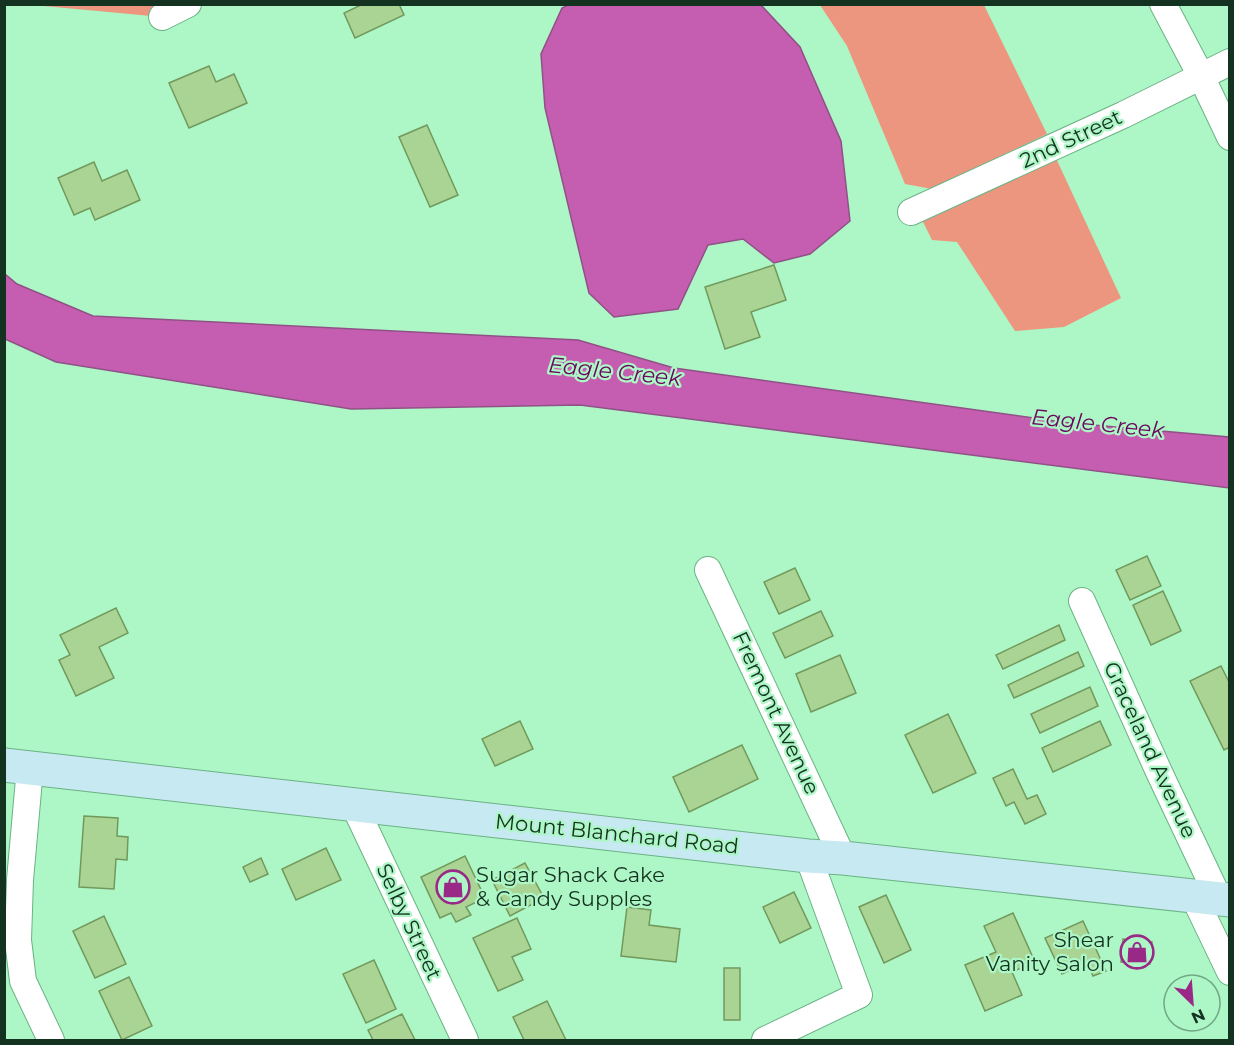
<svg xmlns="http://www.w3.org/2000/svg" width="1234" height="1045" font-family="Montserrat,sans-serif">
<rect width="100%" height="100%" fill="#adf6c6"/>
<g fill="#ed967f">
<path d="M33,5H156L162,17Z"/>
<path d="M820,5H984L1047,134L932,189L905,184L847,46Z"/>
<path d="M1054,154L1121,298L1064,327L1015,331L957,242L932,240L920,216Z"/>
</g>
<g fill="#c55eb1" stroke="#905186" stroke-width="1.5">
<path d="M568,5H761L800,47L841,141L850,221L810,254L774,263L743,239L708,245L678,309L614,317L589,293L545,108L541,54L562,8Z"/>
<path d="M5,274L17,284L93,316L578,340L674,368L1070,423L1229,437V488L580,405L351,409L56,362L5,339Z"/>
</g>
<g fill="#a9d494" stroke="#71995c" stroke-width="1.5">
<path d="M363,4H399L404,15L355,38L344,13Z"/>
<path d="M209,66L216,82L234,74L247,103L189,128L169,83Z"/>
<path d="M427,125L458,195L430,207L399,137Z"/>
<path d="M94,162L102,181L127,170L140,200L95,220L90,208L74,215L58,178Z"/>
<path d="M774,265L786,300L751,312L760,337L725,349L705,287Z"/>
<path d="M1147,556L1161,586L1130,600L1116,570Z"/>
<path d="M795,568L810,600L779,614L764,582Z"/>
<path d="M1163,591L1181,631L1151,645L1133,605Z"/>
<path d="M116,608L128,633L99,647L114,678L76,696L59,660L70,655L60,635Z"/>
<path d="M821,611L833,636L785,658L773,633Z"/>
<path d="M1059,625L1065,640L1003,669L996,655Z"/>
<path d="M1078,652L1084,666L1014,698L1008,685Z"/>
<path d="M840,655L856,693L811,712L796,674Z"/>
<path d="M1221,666L1230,684V747L1224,750L1190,681Z"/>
<path d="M1090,687L1098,706L1040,733L1031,714Z"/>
<path d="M948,714L976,773L933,793L905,735Z"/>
<path d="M520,721L533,749L495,766L482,739Z"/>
<path d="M1100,721L1111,745L1053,772L1042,748Z"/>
<path d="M742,745L758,779L689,812L673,777Z"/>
<path d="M1013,769L1027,799L1037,795L1046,814L1025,824L1014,802L1006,806L993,778Z"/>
<path d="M84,816L118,818L117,836L128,837L127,860L116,859L114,889L79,887Z"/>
<path d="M326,848L341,880L296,900L282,869Z"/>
<path d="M465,856L485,898L466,907L471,915L456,922L451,913L440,918L421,877Z"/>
<path d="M261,858L268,874L250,882L243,867Z"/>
<path d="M525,863L544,898L510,916L492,880Z"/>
<path d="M794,892L811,928L780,943L763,907Z"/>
<path d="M886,895L911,950L884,963L859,907Z"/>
<path d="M627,907L651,910L649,925L680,929L676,962L621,956Z"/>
<path d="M1013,913L1035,962L1012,972L1022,995L985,1011L965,965L996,952L984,926Z"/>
<path d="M104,916L126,964L95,978L73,931Z"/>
<path d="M517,918L531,949L512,957L523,980L498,991L473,938Z"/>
<path d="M1083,921L1106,971L1093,976L1087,962L1062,974L1045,938Z"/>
<path d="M1123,939L1152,942L1150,964L1121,962Z"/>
<path d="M374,960L396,1009L366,1023L343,974Z"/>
<rect x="724" y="968" width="16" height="52"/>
<path d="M129,977L152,1026L122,1040L99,991Z"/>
<path d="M547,1001L566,1040H524L513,1017Z"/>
<path d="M402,1014L415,1040H373L368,1030Z"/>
</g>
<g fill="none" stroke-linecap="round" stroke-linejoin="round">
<defs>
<g id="minor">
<path d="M1163,4L1201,76L1230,137"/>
<path d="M162,17L188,4"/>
<path d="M911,212L1123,115L1230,62"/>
<path d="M708,570L843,858"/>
<path d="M1082,601L1159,772L1219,899"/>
<path d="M30,768L20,880L18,940L23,981L51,1040"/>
<path d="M354,805L465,1040"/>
<path d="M1194,897L1230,972"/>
<path d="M765,1040L859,995L808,856"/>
</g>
<path id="secondary" d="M4,765L808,856L843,858L1230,900"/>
</defs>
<use href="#minor" stroke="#6bb285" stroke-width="28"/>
<use href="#secondary" stroke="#6bb285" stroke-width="35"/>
<use href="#minor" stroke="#fff" stroke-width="26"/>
<use href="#secondary" stroke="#c7e9f1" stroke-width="33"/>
</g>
<defs>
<symbol id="shop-ring" viewBox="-11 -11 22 22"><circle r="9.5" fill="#adf6c6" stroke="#992886" stroke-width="1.5"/><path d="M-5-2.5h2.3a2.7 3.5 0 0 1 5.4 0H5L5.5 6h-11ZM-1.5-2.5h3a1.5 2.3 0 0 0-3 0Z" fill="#992886"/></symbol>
</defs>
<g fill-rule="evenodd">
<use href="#shop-ring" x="434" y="868" width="38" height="38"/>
<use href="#shop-ring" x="1118" y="933" width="38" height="38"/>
</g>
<g text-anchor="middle" stroke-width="4.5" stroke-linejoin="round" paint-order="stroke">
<g font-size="21" fill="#143220" stroke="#adf6c6">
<text transform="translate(1071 139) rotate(-25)" y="7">2nd Street</text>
<text transform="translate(776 713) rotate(65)" y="7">Fremont Avenue</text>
<text transform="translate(1150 750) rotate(65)" y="7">Graceland Avenue</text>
<text transform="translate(617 834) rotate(6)" y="7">Mount Blanchard Road</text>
<text transform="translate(409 922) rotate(65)" y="7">Selby Street</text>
</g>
<g font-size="21" fill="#143220" stroke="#adf6c6" text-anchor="start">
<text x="476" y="882">Sugar Shack Cake<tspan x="476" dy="24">&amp; Candy Supples</tspan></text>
<text x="1114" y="947" text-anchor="end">Shear<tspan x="1114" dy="24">Vanity Salon</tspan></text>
</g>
<g font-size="22" font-style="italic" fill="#6a065d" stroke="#adf6c6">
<text transform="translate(615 371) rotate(6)" y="8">Eagle Creek</text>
<text transform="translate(1098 423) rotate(6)" y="8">Eagle Creek</text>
</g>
</g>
<rect width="1234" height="1045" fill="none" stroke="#143220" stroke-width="12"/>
<g transform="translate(1192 1003) rotate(155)"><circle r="28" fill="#adf6c6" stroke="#70a884" stroke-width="1.5"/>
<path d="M0-4.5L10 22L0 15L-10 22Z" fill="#992886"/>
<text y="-9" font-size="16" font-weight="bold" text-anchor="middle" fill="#143220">N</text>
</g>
</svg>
